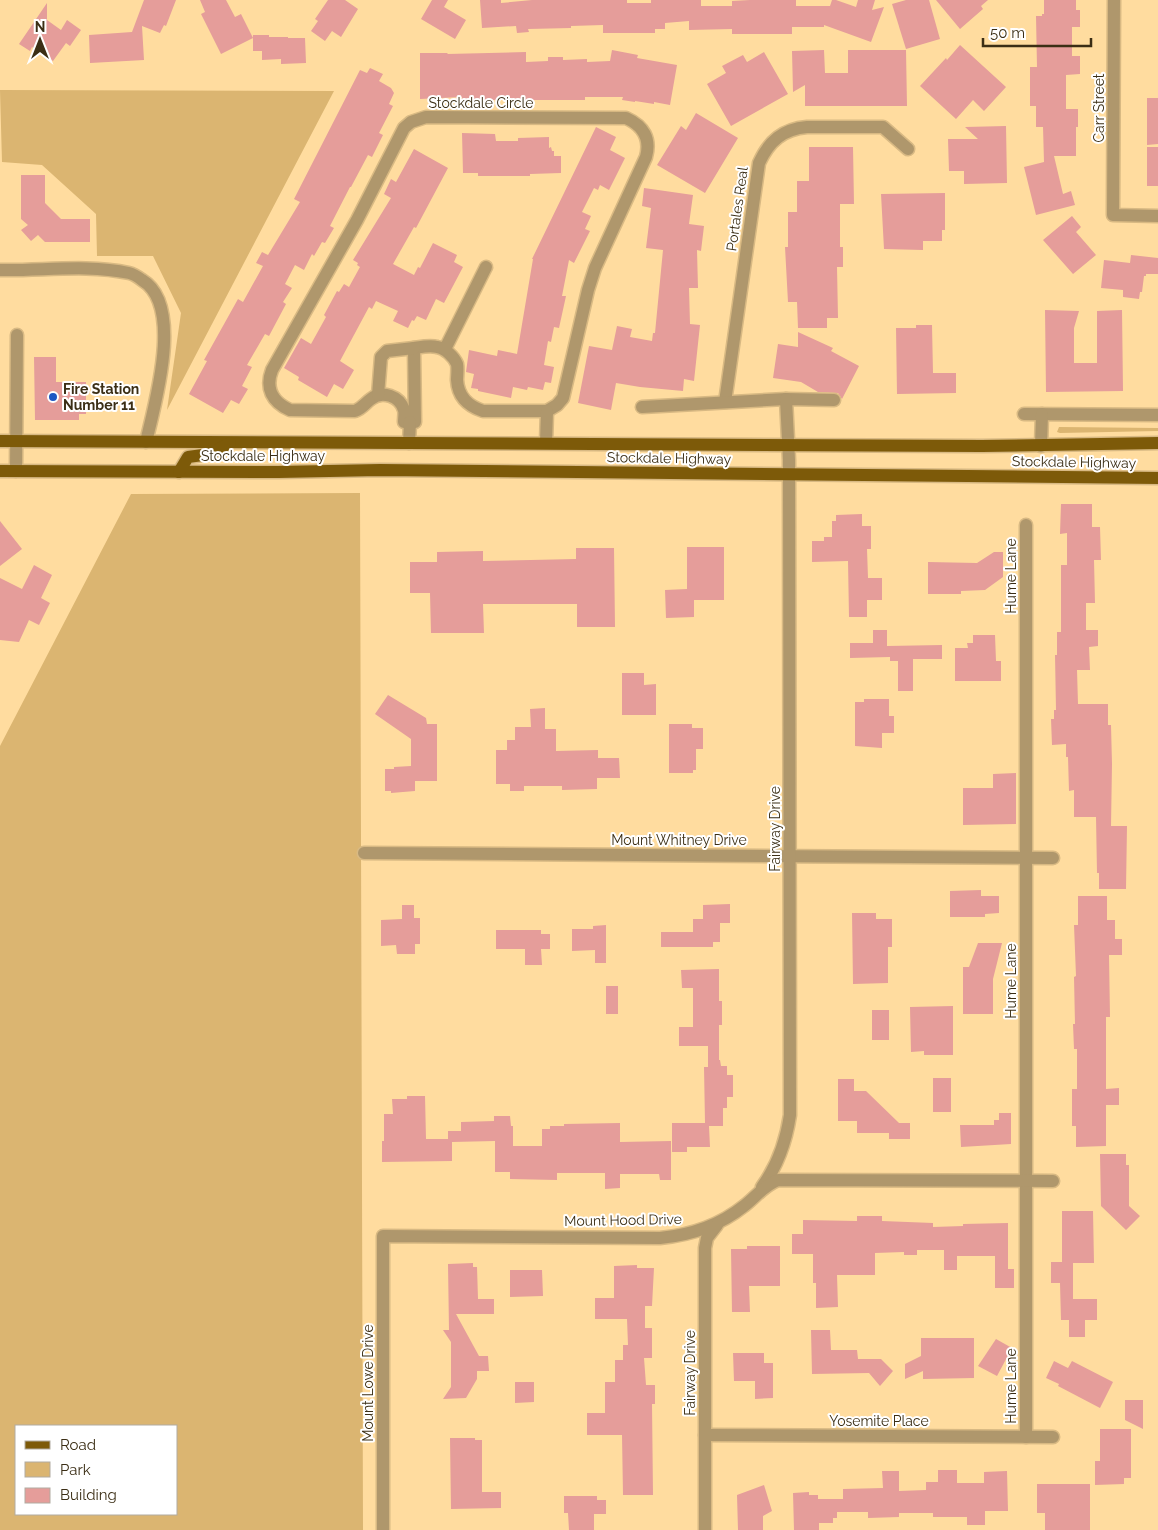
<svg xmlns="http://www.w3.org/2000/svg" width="1158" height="1530" font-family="Raleway,sans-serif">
<rect width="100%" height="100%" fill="#ffdc9f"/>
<g fill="#dbb571" fill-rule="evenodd">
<path d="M0,90L334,91L167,410L181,313L153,256H97L96,214L42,165L2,162Z"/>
<path d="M1059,427L1158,428V431L1060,433L1057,432Z"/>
<path d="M360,493L363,1530H0V746L131,494ZM16,1426H176V1514H16Z"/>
</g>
<g fill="#e59d9a">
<path d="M144,0H176L166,26L164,25L160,33L142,26L144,60L90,63L89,35L132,32Z"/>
<path d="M200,0H226L235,17L241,14L253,38L221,54L201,14L205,12Z"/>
<path d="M328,0H345L358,9L341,37L332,31L325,41L311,31L318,21L315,19Z"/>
<path d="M432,0H448L444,7L466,20L455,39L421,19Z"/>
<path d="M480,0H501V3L532,0H627V3H651V0H701V6H732V1L750,0H796V6H830L832,0H836L856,7L858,0H875L872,10L884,7L871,42L824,25V27H792V34H732V29L689,30V21L665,23V29H655V33H603V25L571,26V28L528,29L529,32L517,33L516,26L482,28Z"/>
<path d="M906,0H929L940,39L906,49L892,4Z"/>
<path d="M936,0H988L981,6L983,9L960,29Z"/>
<path d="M1044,0H1076V10H1080V27H1072V56H1080V74L1066,75V109H1078V127H1076V156H1054L1063,194L1071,191L1075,205L1036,215L1024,167L1044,162L1043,127H1036V106H1030V67H1037L1036,16H1042V14H1044Z"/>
<path d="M47,3V20L61,30L67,20L81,30L70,46L66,43L53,61L32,47L30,51L19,44Z"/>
<path d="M253,35H269V37H288V38H305L306,63L281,64V59L262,60V51H253Z"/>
<path d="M960,45L1006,87L984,111L973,100L956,119L920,86L946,58L947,60Z"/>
<path d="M612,50L638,55L637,58L677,65L670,105L654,102V104L635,101V102L622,100L623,97H585V100H474L462,99V97L420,99V53H448L447,54L526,52V62L548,61V57H563V60L587,59V62L610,61Z"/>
<path d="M824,50L825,73H848V50H906L907,106H805V85L793,92L792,51Z"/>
<path d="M764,52L788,94L731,126L707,84L726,73L722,66L743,55L747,62Z"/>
<path d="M370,68L383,74L379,81L391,88L394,93L389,104L393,106L379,133L383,135L372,157L368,155L351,187H350L331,224L330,226L334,228L325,243L322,242L314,256L312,254L304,270L295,265L285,284L292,288L283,302L286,304L269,336L265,334L247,365L252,367L242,386L248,389L239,404L231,400L223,413L189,394L207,361L204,360L238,299L243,302L263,266L256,263L262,252L268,255L300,202L294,199L360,70L367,73Z"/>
<path d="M1147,98H1158V144L1147,145Z"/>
<path d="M696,113L738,138L705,193L657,165L681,126L686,130Z"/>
<path d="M1006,126L1007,183L964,184V171H949L948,139H978L965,127Z"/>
<path d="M596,127L616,137L610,150L625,158L609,190L600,185L598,190L594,188L582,212L591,216L585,229L590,231L574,263L569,260L562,296H566L559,328L554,327L551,342L548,341L544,365L554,367L551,383L545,382L543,390L528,387L527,390L513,387L511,398L478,391V389L471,388L474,374L466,372L469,350L497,356L498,350L517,354L533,259H532Z"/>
<path d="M462,133L495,134L496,141H518V138L549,137V148L551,147L552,151H554V156H561V173L530,174V176H478V173H463Z"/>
<path d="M809,147H853L854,204H840V247H843V267H837L838,318H827V328H798L797,302H788L785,247H788V212H797V181H809Z"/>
<rect x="1147" y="147" width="11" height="39"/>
<path d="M414,149L448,168L416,228L414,227L393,264L414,275L418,267L420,268L433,243L457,255L454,262L463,267L444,303L436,299L426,320L417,316L414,321L412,320L408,328L393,321L398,311L376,301L372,309L369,307L340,361L354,370L343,389L334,384L327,397L298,380L299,377L284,368L301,338L311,344L326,317L324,315L337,291L339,292L344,284L349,287L360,267L357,265L358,263L353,260L391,198L384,194L391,179L396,182Z"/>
<path d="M21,175H45V203L61,219H90V242H45L38,235L31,241L21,230L28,225L21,219Z"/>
<path d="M644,188L693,195L689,224L704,226L701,251L697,250L698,288H689L690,324L700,325L694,381L684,379L683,391L640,387L616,383L611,410L578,403L589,346L612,350L617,326L632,329L630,337L652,341L653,333H655L663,250L646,248L651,208L642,206Z"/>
<path d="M945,193V230H942V241H923V250L884,249L881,194Z"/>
<path d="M1072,216L1081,227L1076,232L1096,255L1073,274L1043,240Z"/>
<path d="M1131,255L1158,258V274H1146V276H1144L1142,292H1140L1139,299L1123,297V290L1101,288L1104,260L1130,263Z"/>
<path d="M1045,310L1079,311L1074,328V363H1097V311L1122,310L1123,391L1046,392Z"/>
<path d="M916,325H932L933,373H956V393L897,394L896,328H916Z"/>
<path d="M798,332L833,348L831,351L859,366L842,399L838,393L818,392L801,382L773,378L778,344L798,347Z"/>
<path d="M34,357H56V382H86V414H79V420H35Z"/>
<path d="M1061,504H1092V527H1100L1101,560H1094L1095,603H1086V630H1098V646L1089,647L1090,670H1077L1078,704H1108V725H1111L1112,764L1111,826H1127L1126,889H1099V873H1097L1096,817H1074V790L1069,791L1068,757H1066V744L1052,745L1051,719H1054V710H1056L1055,655H1057V632H1061V565H1067V533L1060,534Z"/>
<path d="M862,514V526H871V549H867L868,578H882V600H867V617H849L848,561L812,562V541H824V537H832V521H836V515Z"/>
<path d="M0,521L22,549L0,566Z"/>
<path d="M687,547H724V600H694V617L666,618L665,590L687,589Z"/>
<path d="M576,548H614L615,627H577V604H483L484,633H431L430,593H410V562H437V552L483,551V561L576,559Z"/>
<path d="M994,552H1003V577L985,590L961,591V594H928V562L977,563Z"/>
<path d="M34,565L52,575L41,598L50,603L39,625L29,620L19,642L0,640V578L22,589Z"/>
<path d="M873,630H887V646L942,645V659H913V691H898V661H890V657L850,658V643H873Z"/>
<path d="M973,635H995L996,661H1001V681H955V648H968L967,643H973Z"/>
<path d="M622,673H644V685L656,684V715H622Z"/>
<path d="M388,695L426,718L427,724H437V781H415V791L391,793V791H385V769H394V767L411,766V739L375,714Z"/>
<path d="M864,699H889V716H894V733H882V748L855,746V702H864Z"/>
<path d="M545,708V729H556V751L598,750V758H619L620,778H597V789L562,790V786H524V791H510V784H496V750H507V740H515V727H531L530,709Z"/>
<path d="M669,724H692V728H703V749H696V770H693V773H669Z"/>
<path d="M1016,773V824L963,825V788H993V774Z"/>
<path d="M981,890V896H999V913L985,914V917H950V891Z"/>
<path d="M1078,896H1107V920H1115V939H1122V955H1109L1110,1017H1106V1089L1119,1088V1105H1106V1146L1076,1147V1126H1072V1089H1077V1049H1074L1073,1024H1075L1074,977L1076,976L1074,925H1078Z"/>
<path d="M730,904V923H720V942H713V947H661V932H693V919H703V905Z"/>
<path d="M402,905H414V918H420V944H415V954H397L396,945L381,946V920L402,919Z"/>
<path d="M852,913H876V919H892V947H888V983L853,984Z"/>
<path d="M606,925V963H595V950L572,951V929H593V926Z"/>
<path d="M496,930H541V934H550V949H541L542,965H525V949H496Z"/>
<path d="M978,943H1002L993,979V1014H963V967H969Z"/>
<path d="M719,969V1001H722V1025H719V1060H720L721,1066H727V1075H733V1097H727V1108H723V1126H709L710,1147H687V1152H672V1123H705L704,1067H708V1046H679V1027H693V988H682L681,970Z"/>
<rect x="606" y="986" width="12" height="28"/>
<path d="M953,1006V1055H924V1051L911,1052L910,1007Z"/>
<rect x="872" y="1010" width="17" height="30"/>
<rect x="933" y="1078" width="18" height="34"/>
<path d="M838,1079H854V1091H866L899,1123H910V1139H889V1133H857V1121H838Z"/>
<path d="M407,1096H425L426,1139H448V1131H461V1122L494,1121V1116H510L511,1126H513V1146H542V1129H550V1126H564V1124L620,1123V1142L671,1141V1180H660L659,1174H620V1188L605,1189V1173H557V1180L510,1179V1172H495V1141L452,1142V1161L382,1162V1141H384V1114H393L392,1099H407Z"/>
<path d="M999,1113H1011V1144L961,1147L960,1125H994V1120H999Z"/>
<path d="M1100,1154H1126V1165H1129V1206L1140,1216L1126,1230L1101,1206Z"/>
<path d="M1062,1211H1093L1094,1263H1073V1299H1097V1320H1085V1337H1069V1320H1061L1060,1283H1051V1262H1062Z"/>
<path d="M857,1216H882V1221L933,1223V1227L963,1226V1224L1008,1223V1269H1014V1288H995V1256H957V1270H944V1250H917V1255H904V1252L875,1253V1275H837L838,1307L816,1308V1283H813V1254H792V1234H803V1220L857,1221Z"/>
<path d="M747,1246H780V1286H749L750,1312H732L731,1249H747Z"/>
<path d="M473,1263V1267H477L478,1299H494V1314H456L479,1356H488L489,1371H477V1379L466,1398L443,1399L451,1387V1342L443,1330H449L448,1264Z"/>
<path d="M637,1265V1268H654L652,1306H645V1328H652V1358H644L646,1385H655V1404H652L653,1495H623L622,1435H587V1413H605V1382H615V1360H623V1345H628L627,1319H595V1298H614V1266Z"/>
<path d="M510,1270H542L543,1296L510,1297Z"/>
<path d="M811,1330H830L831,1350H857L858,1359H881L893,1371L880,1386L869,1373L812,1374Z"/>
<path d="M921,1338H974V1378L923,1379V1371L905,1379V1364L921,1356Z"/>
<path d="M996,1339L1012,1348L997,1376L978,1366Z"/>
<path d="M733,1353H764V1363H773V1398L755,1399V1381H734Z"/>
<path d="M1054,1361L1068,1368L1072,1361L1113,1382L1100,1408L1058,1386L1059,1384L1046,1378Z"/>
<path d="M515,1382H534V1402L515,1403Z"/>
<path d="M1125,1400H1143V1429L1125,1420Z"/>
<path d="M1100,1429H1131V1478H1124V1484L1095,1485V1461H1100Z"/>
<path d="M450,1438H475V1440H482V1492H501V1508L451,1509Z"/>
<path d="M938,1470H957V1483H984V1472L1007,1471L1008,1511H985V1525H967V1517H933V1513H899V1517L868,1518V1512H837V1518H833V1523H819V1530H794L793,1493L809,1492V1495H818V1499H843V1489L883,1488L882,1471H899V1491L926,1490V1482H938Z"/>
<path d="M1037,1484H1090V1530H1045V1513H1037Z"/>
<path d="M764,1485L772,1511L763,1516V1530H738L737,1495Z"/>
<path d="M564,1496H597V1500H606V1514H594V1530H569L568,1513H564Z"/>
</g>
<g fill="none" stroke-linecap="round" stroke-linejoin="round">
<defs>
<g id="minor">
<path d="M1114,0L1113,215L1158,216"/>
<path d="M426,117L626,118C644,126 651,139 646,157L595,268L588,290L563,398L557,405L547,411H483C468,406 458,397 457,380C457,376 458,369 457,364C454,357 445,348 437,347C430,345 421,347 414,348L415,422H404C404,418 405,413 404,410C400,396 382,390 371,399C365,403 363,408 355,411L290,410C272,402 265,388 272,370L357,220L404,128L411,122Z"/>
<path d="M0,270C42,271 87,264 129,273C134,274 138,277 142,280C184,305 155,403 146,442"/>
<path d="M445,349L486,267"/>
<path d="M378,395L381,357L387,351L414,348"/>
<path d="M725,402L759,163C769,141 783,129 807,127H883L908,149"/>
<path d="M642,407L786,399L834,400"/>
<path d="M1024,414L1158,415"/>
<path d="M409,443L410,422"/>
<path d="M546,443L547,411"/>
<path d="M1041,446L1042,414"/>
<path d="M16,471L17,335"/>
<path d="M364,853L1053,858"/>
<path d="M762,1187C778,1165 786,1142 790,1115L789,460L786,399"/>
<path d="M705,1435L1053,1437"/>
<path d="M1026,1437V525"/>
<path d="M383,1530V1236L660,1238C692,1235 719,1226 744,1206C756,1197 763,1186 778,1180L1053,1181"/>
<path d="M705,1530V1248L707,1238L717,1225"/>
</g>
<g id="major">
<path d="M0,441L982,446L1158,443"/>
<path d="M0,471L278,472L380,470L1158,478"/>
<path d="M179,472L188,457L210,454L230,443"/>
</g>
</defs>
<use href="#minor" stroke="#d8b983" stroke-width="15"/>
<use href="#major" stroke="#d8b983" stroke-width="15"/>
<use href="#minor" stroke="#af976c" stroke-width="12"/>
<use href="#major" stroke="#7d5a09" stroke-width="12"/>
</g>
<circle fill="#1c57c3" stroke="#fff" stroke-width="2" cx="53" cy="397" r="5"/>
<g text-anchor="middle" stroke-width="4" stroke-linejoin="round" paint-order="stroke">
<g font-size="14" fill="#3b2e15" stroke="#fff">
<text x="481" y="108">Stockdale Circle</text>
<text transform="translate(1099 108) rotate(-90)" y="5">Carr Street</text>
<text transform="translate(737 209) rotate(-82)" y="5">Portales Real</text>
<text x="263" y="461">Stockdale Highway</text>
<text transform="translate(669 458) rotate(1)" y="5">Stockdale Highway</text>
<text transform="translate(1074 462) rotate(1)" y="5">Stockdale Highway</text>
<text transform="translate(1011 576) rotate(-90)" y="5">Hume Lane</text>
<text transform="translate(775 829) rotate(-90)" y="5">Fairway Drive</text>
<text x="679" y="845">Mount Whitney Drive</text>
<text transform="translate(1011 981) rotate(-90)" y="5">Hume Lane</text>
<text transform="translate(623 1220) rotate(-1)" y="5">Mount Hood Drive</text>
<text transform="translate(690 1373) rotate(-90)" y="5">Fairway Drive</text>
<text transform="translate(368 1383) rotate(-90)" y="5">Mount Lowe Drive</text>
<text transform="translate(1011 1386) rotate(-90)" y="5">Hume Lane</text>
<text x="879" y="1426">Yosemite Place</text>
</g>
<g font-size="14" font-weight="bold" fill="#3b2e15" stroke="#fff" text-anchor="start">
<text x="63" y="394">Fire Station<tspan x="63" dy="16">Number 11</tspan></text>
</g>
</g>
<rect x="15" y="1425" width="162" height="90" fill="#ffffff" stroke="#b1aba1"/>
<rect x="25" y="1441" width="25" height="8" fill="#7d5a09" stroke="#b1aba1"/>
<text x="60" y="1450" font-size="15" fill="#3b2e15">Road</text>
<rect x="25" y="1462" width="25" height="15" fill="#dbb571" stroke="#b1aba1"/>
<text x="60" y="1475" font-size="15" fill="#3b2e15">Park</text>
<rect x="25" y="1488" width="25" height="15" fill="#e59d9a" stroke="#b1aba1"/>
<text x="60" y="1500" font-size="15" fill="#3b2e15">Building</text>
<g transform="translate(40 40)" stroke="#ffffff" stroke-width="4" paint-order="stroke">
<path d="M0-4L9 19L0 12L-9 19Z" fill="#3b2e15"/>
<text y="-8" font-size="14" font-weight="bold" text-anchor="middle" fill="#3b2e15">N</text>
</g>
<path d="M983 38v8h108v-8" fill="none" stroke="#3b2e15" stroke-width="2.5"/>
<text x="990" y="38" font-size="15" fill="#3b2e15" stroke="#ffffff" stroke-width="4" paint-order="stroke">50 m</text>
</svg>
